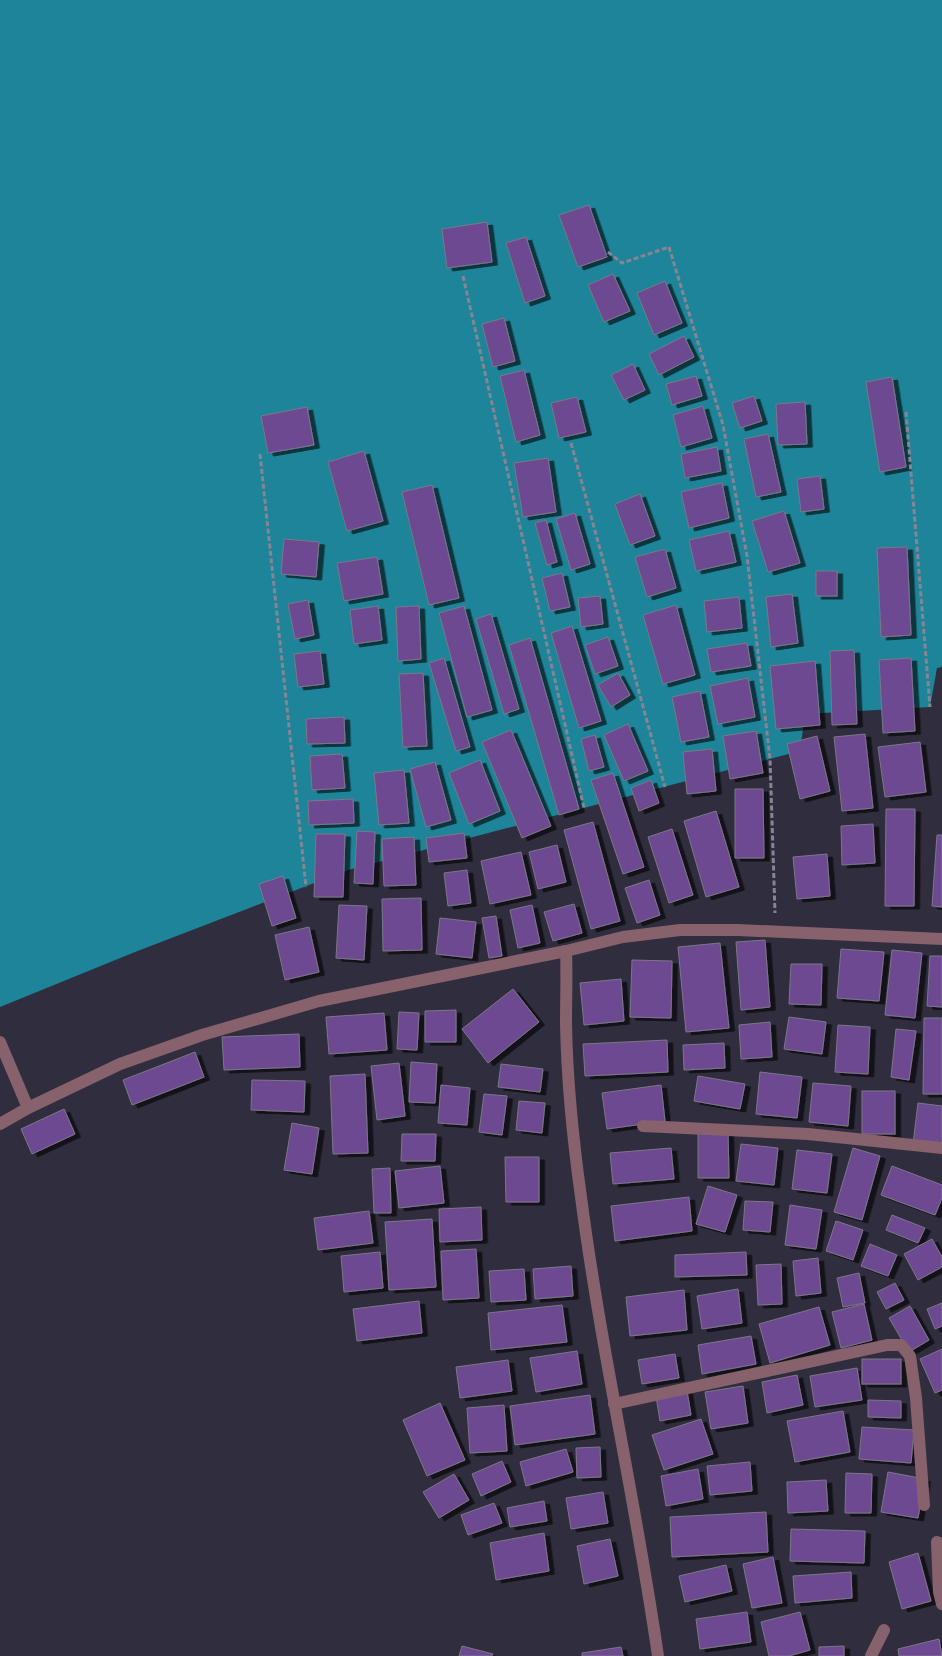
<svg xmlns="http://www.w3.org/2000/svg" width="942" height="1656" font-family="Bitter,serif">
<defs>
<filter id="shadow"><feDropShadow dx="5.5" dy="3" stdDeviation="0" flood-color="#0009"/></filter>
</defs>
<rect width="100%" height="100%" fill="#302e3e"/>
<path fill="#1d8499" d="M0,0H942V667L937,668L930,707L805,714L800,751L348,870L135,952L0,1007Z"/>
<g fill="#6c4a91" stroke="#7d7688" filter="url(#shadow)">
<path d="M589,205L607,257L578,267L559,215Z"/>
<path d="M487,222L492,262L447,268L442,229Z"/>
<path d="M526,237L545,296L525,303L506,243Z"/>
<path d="M613,274L630,311L604,322L588,285Z"/>
<path d="M665,281L682,323L654,335L637,293Z"/>
<path d="M504,318L515,361L493,367L482,324Z"/>
<path d="M684,336L694,357L659,375L649,354Z"/>
<path d="M633,364L645,390L624,400L611,375Z"/>
<path d="M524,370L540,435L516,442L500,376Z"/>
<path d="M696,376L702,396L672,405L666,384Z"/>
<path d="M892,377L906,467L880,472L866,382Z"/>
<path d="M754,396L762,421L740,428L732,403Z"/>
<path d="M577,397L586,432L559,438L551,403Z"/>
<path d="M805,402L807,444L778,445L776,404Z"/>
<path d="M703,406L712,438L681,447L673,415Z"/>
<path d="M307,407L314,445L268,453L261,416Z"/>
<path d="M768,434L781,492L756,497L744,439Z"/>
<path d="M717,447L721,471L685,478L681,454Z"/>
<path d="M364,451L383,521L347,531L328,462Z"/>
<path d="M548,458L556,512L523,517L514,463Z"/>
<path d="M820,476L824,509L801,512L797,479Z"/>
<path d="M722,483L729,518L689,528L681,492Z"/>
<path d="M432,485L459,598L429,605L402,492Z"/>
<path d="M640,494L655,536L630,545L615,504Z"/>
<path d="M784,511L800,563L768,572L752,521Z"/>
<path d="M575,513L590,564L571,570L556,519Z"/>
<path d="M546,520L557,562L547,565L535,523Z"/>
<path d="M729,531L736,562L696,571L689,540Z"/>
<path d="M284,539L319,542L316,577L281,574Z"/>
<path d="M907,547L911,635L881,637L877,548Z"/>
<path d="M665,549L676,588L647,597L635,557Z"/>
<path d="M377,557L383,594L344,601L337,563Z"/>
<rect x="816" y="571" width="21" height="25"/>
<path d="M562,573L570,607L550,611L542,578Z"/>
<path d="M792,594L798,643L771,647L766,597Z"/>
<path d="M600,596L603,624L581,627L578,598Z"/>
<path d="M739,597L742,628L707,632L704,601Z"/>
<path d="M308,600L314,635L295,639L288,604Z"/>
<path d="M676,605L695,675L663,684L643,615Z"/>
<path d="M378,606L382,640L354,644L350,610Z"/>
<path d="M419,606L421,659L398,661L396,607Z"/>
<path d="M464,606L492,710L467,717L439,613Z"/>
<path d="M491,614L519,709L504,714L476,619Z"/>
<path d="M572,626L601,721L579,728L551,633Z"/>
<path d="M608,637L618,666L595,674L585,645Z"/>
<path d="M530,638L579,809L559,815L509,645Z"/>
<path d="M747,643L751,666L711,672L707,649Z"/>
<path d="M854,650L857,724L832,725L830,651Z"/>
<path d="M320,651L324,684L298,687L294,654Z"/>
<path d="M444,658L470,747L456,751L429,663Z"/>
<path d="M911,658L915,731L883,733L879,660Z"/>
<path d="M815,661L820,725L776,729L770,666Z"/>
<path d="M423,673L427,746L403,747L399,674Z"/>
<path d="M618,673L630,695L611,707L598,685Z"/>
<path d="M748,678L755,717L718,724L710,686Z"/>
<path d="M700,691L709,737L681,742L672,697Z"/>
<path d="M344,717L345,743L307,744L306,719Z"/>
<path d="M628,724L648,771L624,781L604,735Z"/>
<path d="M511,730L551,826L522,838L482,742Z"/>
<path d="M756,731L763,773L730,779L723,736Z"/>
<path d="M865,734L873,808L842,811L834,737Z"/>
<path d="M595,735L604,767L589,771L581,739Z"/>
<path d="M817,736L830,791L800,799L787,744Z"/>
<path d="M920,742L926,792L885,797L878,747Z"/>
<path d="M712,749L716,791L687,794L683,752Z"/>
<path d="M342,754L345,788L312,790L310,756Z"/>
<path d="M480,760L500,811L469,824L449,773Z"/>
<path d="M435,762L451,820L426,827L410,769Z"/>
<path d="M404,770L409,823L379,825L374,773Z"/>
<path d="M613,773L644,867L623,874L591,780Z"/>
<path d="M651,780L659,803L639,811L631,788Z"/>
<path d="M735,789H763L764,858H735Z"/>
<path d="M353,799L354,823L309,825L308,801Z"/>
<path d="M886,809H915L914,906H885Z"/>
<path d="M716,811L739,887L706,897L684,821Z"/>
<path d="M593,822L620,921L591,929L564,830Z"/>
<path d="M873,824L875,863L842,865L841,826Z"/>
<path d="M672,829L693,895L669,903L648,837Z"/>
<path d="M357,831L375,832L373,884L354,883Z"/>
<path d="M464,833L467,858L429,862L426,838Z"/>
<path d="M316,834H345L343,897H314Z"/>
<path d="M937,835H942V907L932,906Z"/>
<path d="M414,837L416,885L384,886L382,839Z"/>
<path d="M557,845L566,882L538,889L529,852Z"/>
<path d="M521,852L531,895L490,904L481,861Z"/>
<path d="M827,854L830,896L797,899L793,857Z"/>
<path d="M467,870L471,903L448,906L444,873Z"/>
<path d="M283,876L296,918L272,926L259,884Z"/>
<path d="M649,880L660,915L637,923L625,888Z"/>
<path d="M421,898L422,950L383,951L382,899Z"/>
<path d="M574,904L582,933L553,941L544,912Z"/>
<path d="M339,905L367,906L364,960L336,958Z"/>
<path d="M532,905L540,943L518,948L510,910Z"/>
<path d="M496,916L502,956L489,958L482,918Z"/>
<path d="M440,918L476,922L472,958L436,954Z"/>
<path d="M309,927L319,972L285,980L275,935Z"/>
<path d="M765,940L770,1007L741,1010L736,942Z"/>
<path d="M720,943L729,1028L686,1032L678,947Z"/>
<path d="M841,949L884,952L879,1001L837,998Z"/>
<path d="M892,950L922,953L915,1018L885,1015Z"/>
<path d="M930,956H942V1007L927,1006Z"/>
<path d="M632,960L672,961L671,1018L630,1017Z"/>
<path d="M791,964H822L821,1005L789,1004Z"/>
<path d="M621,979L624,1021L584,1025L580,983Z"/>
<path d="M513,989L539,1022L488,1063L462,1029Z"/>
<path d="M456,1010V1042H425V1011Z"/>
<path d="M399,1012L419,1013L417,1050L397,1049Z"/>
<path d="M384,1013L387,1050L329,1054L326,1017Z"/>
<path d="M789,1017L826,1022L822,1054L784,1049Z"/>
<path d="M924,1018H942V1094H923Z"/>
<path d="M770,1022L772,1057L741,1059L739,1025Z"/>
<path d="M838,1025L870,1027L868,1074L835,1072Z"/>
<path d="M896,1029L916,1031L909,1080L891,1077Z"/>
<path d="M299,1034L300,1067L224,1070L222,1037Z"/>
<path d="M667,1040L668,1072L585,1076L583,1044Z"/>
<path d="M724,1043L725,1068L684,1070L683,1045Z"/>
<path d="M195,1052L204,1077L132,1105L123,1080Z"/>
<path d="M411,1062L437,1064L435,1103L409,1102Z"/>
<path d="M399,1063L405,1116L377,1120L371,1066Z"/>
<path d="M501,1064L543,1069L540,1092L498,1087Z"/>
<path d="M760,1072L802,1077L797,1118L756,1114Z"/>
<path d="M365,1074L368,1153L333,1154L330,1076Z"/>
<path d="M698,1076L745,1084L740,1109L694,1101Z"/>
<path d="M252,1080L305,1081L304,1112L251,1110Z"/>
<path d="M813,1083L851,1086L848,1126L809,1122Z"/>
<path d="M441,1085L470,1088L467,1125L438,1123Z"/>
<path d="M661,1085L665,1121L607,1129L602,1093Z"/>
<rect x="862" y="1091" width="33" height="43"/>
<path d="M484,1094L507,1096L502,1135L479,1132Z"/>
<path d="M519,1101L545,1103L542,1133L516,1130Z"/>
<path d="M918,1103L942,1106V1147L913,1144Z"/>
<path d="M64,1109L75,1134L32,1154L21,1129Z"/>
<path d="M292,1123L319,1128L312,1174L284,1170Z"/>
<path d="M728,1130L729,1178H698V1131Z"/>
<path d="M402,1134H436L435,1161H401Z"/>
<path d="M741,1144L778,1148L774,1185L736,1181Z"/>
<path d="M671,1148L674,1179L613,1184L610,1153Z"/>
<path d="M853,1148L880,1156L862,1220L834,1212Z"/>
<path d="M797,1150L832,1154L827,1193L792,1189Z"/>
<path d="M505,1157H539V1202H506Z"/>
<path d="M440,1166L444,1203L399,1208L395,1171Z"/>
<path d="M892,1166L942,1185V1198L935,1215L881,1195Z"/>
<path d="M390,1168L391,1213H374L372,1169Z"/>
<path d="M708,1186L737,1195L725,1232L696,1224Z"/>
<path d="M689,1197L692,1231L615,1241L611,1206Z"/>
<path d="M745,1201L773,1202L770,1232L743,1230Z"/>
<path d="M790,1205L822,1210L816,1249L785,1245Z"/>
<path d="M481,1207L482,1240L440,1242L439,1209Z"/>
<path d="M369,1211L373,1243L318,1250L314,1218Z"/>
<path d="M892,1215L925,1228L918,1243L886,1230Z"/>
<path d="M432,1219L436,1287L389,1290L385,1222Z"/>
<path d="M836,1221L863,1230L853,1260L826,1251Z"/>
<path d="M932,1239L942,1257V1267L918,1280L904,1254Z"/>
<path d="M870,1244L897,1255L888,1276L861,1266Z"/>
<path d="M476,1249L479,1298L443,1300L441,1251Z"/>
<path d="M380,1252L383,1288L344,1292L341,1256Z"/>
<path d="M746,1252L747,1275L675,1277V1255Z"/>
<path d="M818,1258L821,1293L796,1296L793,1261Z"/>
<path d="M781,1264L782,1304L758,1305L756,1265Z"/>
<path d="M571,1266L573,1296L535,1299L533,1269Z"/>
<path d="M524,1269L526,1300L491,1302L489,1271Z"/>
<path d="M859,1273L865,1303L843,1307L837,1278Z"/>
<path d="M895,1283L904,1300L886,1309L877,1292Z"/>
<path d="M738,1289L742,1323L702,1329L697,1296Z"/>
<path d="M684,1290L687,1330L630,1336L626,1297Z"/>
<path d="M419,1301L422,1333L357,1341L353,1309Z"/>
<path d="M942,1303V1326L935,1329L927,1309Z"/>
<path d="M864,1304L872,1340L841,1348L832,1312Z"/>
<path d="M562,1305L567,1342L491,1350L488,1313Z"/>
<path d="M910,1306L929,1340L909,1352L889,1318Z"/>
<path d="M819,1307L830,1345L770,1363L759,1324Z"/>
<path d="M751,1336L756,1364L702,1374L698,1345Z"/>
<path d="M942,1349V1390L935,1393L920,1359Z"/>
<path d="M577,1351L582,1384L536,1392L530,1358Z"/>
<path d="M675,1354L679,1378L642,1384L638,1360Z"/>
<rect x="862" y="1359" width="39" height="25"/>
<path d="M508,1360L512,1391L460,1398L456,1367Z"/>
<path d="M857,1368L862,1400L815,1407L810,1376Z"/>
<path d="M797,1375L803,1405L767,1413L762,1382Z"/>
<path d="M743,1386L748,1423L711,1429L705,1392Z"/>
<path d="M687,1391L691,1415L660,1421L656,1396Z"/>
<path d="M590,1395L595,1434L515,1445L510,1406Z"/>
<path d="M868,1400L901,1401V1418L868,1417Z"/>
<path d="M440,1403L465,1460L427,1476L403,1420Z"/>
<path d="M504,1405L507,1451L470,1453L467,1408Z"/>
<path d="M843,1411L850,1452L795,1462L787,1421Z"/>
<path d="M701,1419L713,1454L664,1470L652,1435Z"/>
<path d="M862,1427L914,1430L911,1463L859,1459Z"/>
<path d="M600,1447L601,1477L577,1478L576,1448Z"/>
<path d="M566,1449L573,1472L526,1486L520,1462Z"/>
<path d="M502,1461L511,1482L481,1496L472,1474Z"/>
<path d="M750,1462L752,1491L710,1495L707,1466Z"/>
<path d="M698,1469L703,1499L666,1506L661,1476Z"/>
<path d="M888,1472L925,1479L918,1518L881,1512Z"/>
<path d="M846,1473L872,1474L871,1513H845Z"/>
<path d="M454,1474L469,1500L439,1518L423,1492Z"/>
<path d="M826,1480L828,1511L788,1513L787,1482Z"/>
<path d="M603,1492L608,1523L571,1529L566,1498Z"/>
<path d="M544,1501L547,1521L510,1527L507,1508Z"/>
<path d="M494,1503L502,1523L468,1535L461,1515Z"/>
<path d="M766,1512L768,1552L672,1557L670,1517Z"/>
<path d="M791,1529L865,1531L864,1563L790,1561Z"/>
<path d="M544,1533L549,1571L496,1580L490,1543Z"/>
<path d="M610,1539L618,1576L584,1584L577,1546Z"/>
<path d="M918,1553L931,1601L902,1609L889,1562Z"/>
<path d="M773,1557L782,1603L752,1608L743,1564Z"/>
<path d="M726,1565L732,1591L685,1602L679,1576Z"/>
<path d="M851,1572L852,1598L795,1603L793,1576Z"/>
<path d="M747,1612L751,1642L700,1649L696,1619Z"/>
<path d="M800,1612L810,1650L789,1656H769L761,1622Z"/>
<path d="M939,1639L942,1656H899L898,1649Z"/>
<path d="M462,1646L493,1654L492,1656H459Z"/>
<path d="M844,1646V1656H819V1647Z"/>
<path d="M621,1647L623,1656H582V1653Z"/>
</g>
<g fill="none" stroke-linecap="round" stroke-linejoin="round">
<g stroke="#878593" stroke-width="3" stroke-dasharray="5 2.5" stroke-linecap="butt">
<path d="M608,252L622,263L669,247L723,425L747,556L770,759L775,913"/>
<path d="M463,276L584,808"/>
<path d="M906,412L930,707"/>
<path d="M571,443L665,787"/>
<path d="M260,454L306,887"/>
</g>
<g stroke="#87616b" stroke-width="12">
<path d="M0,1042L28,1108"/>
<path d="M0,1124L28,1108L120,1064L202,1035L319,1001L566,951"/>
<path d="M643,1126L808,1134L942,1148"/>
<path d="M614,1404L887,1345H901L910,1356L916,1398L924,1505"/>
<path d="M937,1542L939,1592L942,1604"/>
<path d="M658,1656C636,1502 601,1351 581,1197C573,1140 567,1081 566,1023C566,999 567,975 566,951L623,937L680,930H738L942,939"/>
<path d="M871,1656L884,1630"/>
</g>
</g>
</svg>
